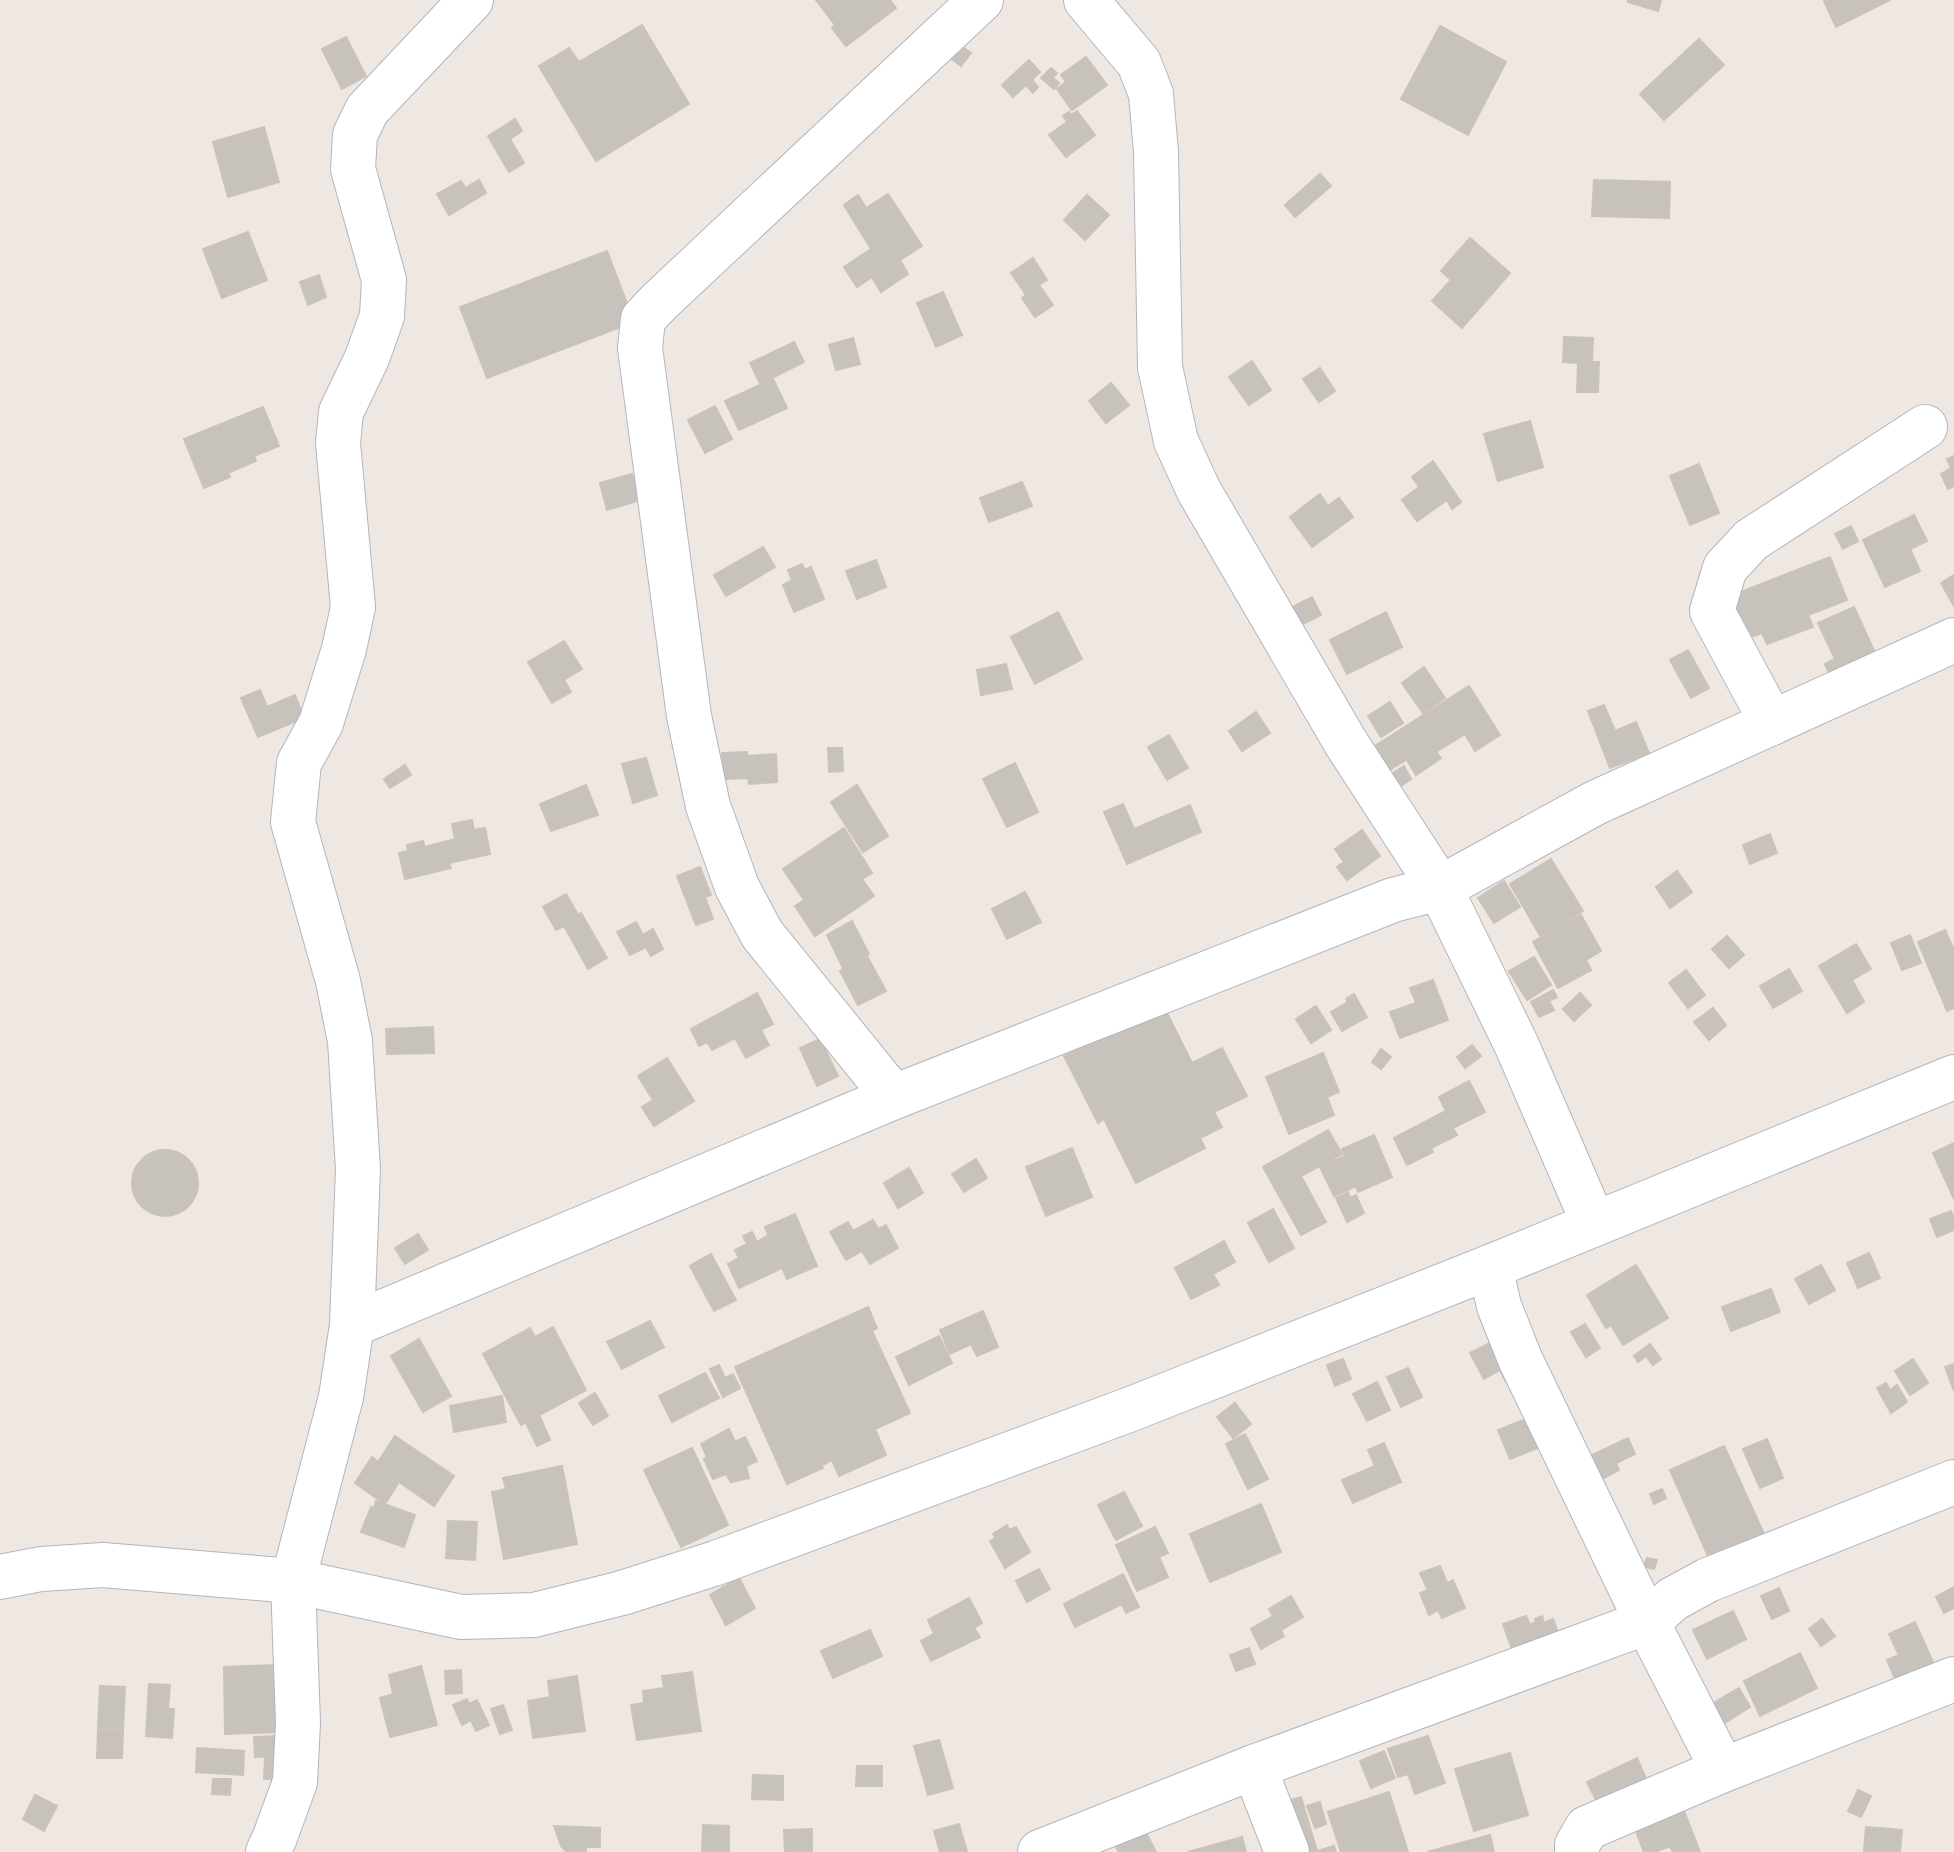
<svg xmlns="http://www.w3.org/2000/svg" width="1954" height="1852" font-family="'Sofia Sans Condensed',sans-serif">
<rect width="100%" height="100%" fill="#efe7e1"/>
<g fill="#c8c2bc" stroke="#cbc2ba" stroke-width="2">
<path d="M816,0H890L896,8L846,46L832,28L835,25Z"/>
<path d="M1628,0H1661L1658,11L1628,2Z"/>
<path d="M1826,0H1890L1836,27L1824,1Z"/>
<path d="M642,25L689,104L596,161L539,66L569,48L579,62Z"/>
<path d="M1440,26L1506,62L1468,135L1401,99Z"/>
<path d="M346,37L366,76L342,89L322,49Z"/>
<path d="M949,38L971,53L961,66L941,51Z"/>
<path d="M1699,39L1724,65L1664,120L1640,94Z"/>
<path d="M1086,57L1107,85L1072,110L1057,89L1066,82L1061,75Z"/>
<path d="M1029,60L1040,72L1032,80L1038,87L1033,93L1026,85L1013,97L1002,85Z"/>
<path d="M1051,68L1057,73L1053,78L1059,83L1054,89L1041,78Z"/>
<path d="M1077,111L1095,135L1066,157L1049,135L1067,122L1063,116L1069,112L1071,115Z"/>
<path d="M515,119L522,131L510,139L524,163L509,172L488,136Z"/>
<path d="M264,127L279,182L228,197L213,142Z"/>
<path d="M1320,174L1331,186L1295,217L1285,205Z"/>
<path d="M479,180L486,193L449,215L437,194L461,181L465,188Z"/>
<path d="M1594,180L1670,182L1669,218L1592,216Z"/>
<path d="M888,194L922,246L900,260L908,274L881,292L872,277L857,287L844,267L871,249L844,205L858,195L866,208Z"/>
<path d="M1087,195L1109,215L1085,240L1064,220Z"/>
<path d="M248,232L267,280L222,298L203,249Z"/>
<path d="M1470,238L1510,273L1462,328L1432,301L1451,280L1441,271Z"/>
<path d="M607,251L634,322L487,378L460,307Z"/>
<path d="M1033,258L1047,280L1039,285L1053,305L1035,317L1022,298L1026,295L1011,273Z"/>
<path d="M319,275L326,297L308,305L300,282Z"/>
<path d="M943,292L962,335L936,347L917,303Z"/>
<path d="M1564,337L1593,338L1592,362H1599L1598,392H1577L1578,363L1563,362Z"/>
<path d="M853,338L860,364L836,370L829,345Z"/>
<path d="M794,342L804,362L760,384L750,363Z"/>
<path d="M1252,361L1271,390L1249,405L1229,377Z"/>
<path d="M1320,368L1335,391L1319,402L1303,379Z"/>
<path d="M773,379L787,408L739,430L725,401Z"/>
<path d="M1111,383L1129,405L1106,423L1089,401Z"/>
<path d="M715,406L732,439L705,453L688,420Z"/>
<path d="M263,407L279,446L254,456L256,461L228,473L230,477L204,488L184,439Z"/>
<path d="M1530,421L1543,467L1498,481L1484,434Z"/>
<path d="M1954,456V486L1948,489L1941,474L1951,468L1947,459Z"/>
<path d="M1433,461L1461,502L1452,509L1447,500L1417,521L1402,500L1419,487L1412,477Z"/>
<path d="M1699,464L1719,513L1690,525L1670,476Z"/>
<path d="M632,474L640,500L607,510L600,483Z"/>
<path d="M1022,482L1032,506L989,522L980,498Z"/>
<path d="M1320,494L1328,506L1339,498L1353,517L1312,547L1290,517Z"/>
<path d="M1914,515L1927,541L1910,549L1920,571L1885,587L1863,540Z"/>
<path d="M1851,526L1858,541L1843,549L1835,534Z"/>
<path d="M763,547L775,567L726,596L714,575Z"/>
<path d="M1830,557L1847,600L1808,615L1813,627L1767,644L1762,633L1739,641L1723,599Z"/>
<path d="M876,560L886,587L857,599L846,571Z"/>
<path d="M802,564L805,570L811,567L824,599L794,612L783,585L792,580L788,570Z"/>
<path d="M1954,575V606L1941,583Z"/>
<path d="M1312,597L1321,615L1293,629L1283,612Z"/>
<path d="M1854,607L1887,679L1841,700L1825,664L1835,659L1818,623Z"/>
<path d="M1058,612L1082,659L1035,684L1011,637Z"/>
<path d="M1386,612L1402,647L1347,674L1330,640Z"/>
<path d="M564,641L582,669L564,680L571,692L552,703L528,662Z"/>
<path d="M1688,650L1709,688L1691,698L1670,660Z"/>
<path d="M1006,664L1012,689L981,695L977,670Z"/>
<path d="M1424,667L1445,698L1423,713L1402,683Z"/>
<path d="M1469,686L1500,735L1475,751L1465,734L1436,752L1441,758L1416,775L1392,735Z"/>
<path d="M260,690L267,707L295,695L304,718L258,737L241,698Z"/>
<path d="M1390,702L1403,723L1381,737L1368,716Z"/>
<path d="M1604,705L1615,731L1636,722L1649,753L1610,768L1588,711Z"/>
<path d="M1256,712L1270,733L1242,751L1229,731Z"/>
<path d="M1169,735L1188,768L1167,780L1148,747Z"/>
<path d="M1391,736L1406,760L1386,772L1371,748Z"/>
<path d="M828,748H842L843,771L829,772Z"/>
<path d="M747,752L748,756L776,754L777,782L749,784L748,778L725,779L722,753Z"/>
<path d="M646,758L657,795L633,803L622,764Z"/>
<path d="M1015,763L1038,812L1007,827L983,779Z"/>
<path d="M405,765L411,775L390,788L384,779Z"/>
<path d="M1404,766L1411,779L1398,788L1390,775Z"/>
<path d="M586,785L598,815L551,831L540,804Z"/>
<path d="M857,785L888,836L863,852L831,802Z"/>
<path d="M1123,804L1134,829L1190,805L1201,832L1127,864L1104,812Z"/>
<path d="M472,820L474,830L485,828L490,854L449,863L451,868L405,879L399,853L408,851L407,845L423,841L425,847L455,839L452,824Z"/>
<path d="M844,828L872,873L862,879L874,896L815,936L795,906L804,900L783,869Z"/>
<path d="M1362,830L1380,856L1347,880L1337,867L1344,862L1335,849Z"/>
<path d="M1770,834L1777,853L1750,864L1743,845Z"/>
<path d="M1551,859L1583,911L1541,937L1510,884Z"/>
<path d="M700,867L711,895L705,897L713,919L696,925L677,876Z"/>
<path d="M1677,871L1692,892L1670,908L1656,887Z"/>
<path d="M1504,881L1520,907L1494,923L1478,898Z"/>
<path d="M1025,892L1041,922L1007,939L992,909Z"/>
<path d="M566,894L578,915L581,913L607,958L588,969L564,926L556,930L543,907Z"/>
<path d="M1581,915L1601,951L1586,960L1591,970L1558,988L1533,942Z"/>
<path d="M852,921L869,954L843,968L827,935Z"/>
<path d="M636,922L643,935L653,929L663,949L651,956L646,947L630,955L617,932Z"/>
<path d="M1945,930L1954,950V1008L1947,1011L1918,942Z"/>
<path d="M1910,935L1921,963L1902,970L1891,943Z"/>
<path d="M1727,936L1744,955L1729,968L1712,949Z"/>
<path d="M1856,944L1871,969L1852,980L1864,1002L1847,1013L1819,966Z"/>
<path d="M867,956L886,991L858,1005L840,971Z"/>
<path d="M1534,957L1551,985L1527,1000L1509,971Z"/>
<path d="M1789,969L1802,991L1773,1008L1760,986Z"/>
<path d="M1686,970L1705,995L1688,1008L1669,983Z"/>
<path d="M1433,980L1448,1020L1400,1038L1390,1012L1416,1003L1410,988Z"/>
<path d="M1553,990L1557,997L1549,1001L1554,1010L1539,1017L1531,1002Z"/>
<path d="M757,993L773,1024L761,1030L769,1045L746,1058L735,1038L712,1050L707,1042L699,1046L691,1029Z"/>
<path d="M1580,993L1591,1005L1574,1021L1563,1009Z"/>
<path d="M1354,994L1367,1017L1342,1031L1331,1012L1348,1002L1346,999Z"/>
<path d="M1163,1005L1192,1063L1222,1048L1247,1096L1214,1112L1222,1127L1200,1138L1205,1148L1136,1183L1104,1119L1098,1123L1064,1056Z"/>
<path d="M1316,1006L1331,1030L1311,1043L1296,1019Z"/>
<path d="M1713,1008L1726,1025L1709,1040L1694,1022Z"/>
<path d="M433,1027L434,1053L387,1054L386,1029Z"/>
<path d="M820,1039L838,1076L817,1086L800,1048Z"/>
<path d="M1472,1045L1481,1056L1465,1068L1457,1057Z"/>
<path d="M1381,1049L1391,1057L1381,1069L1372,1062Z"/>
<path d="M1323,1053L1339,1092L1327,1097L1334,1115L1289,1134L1266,1077Z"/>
<path d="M667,1058L694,1101L654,1126L642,1107L653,1100L638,1076Z"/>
<path d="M1469,1081L1485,1112L1453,1128L1457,1135L1431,1148L1433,1152L1407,1165L1394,1138L1446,1111L1439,1097Z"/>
<path d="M1328,1130L1342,1154L1301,1176L1326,1222L1301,1235L1263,1167Z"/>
<path d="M1374,1135L1392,1177L1358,1192L1356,1186L1334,1196L1320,1167L1345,1156L1342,1149Z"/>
<path d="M1954,1143V1199L1933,1153Z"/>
<path d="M1072,1148L1092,1197L1046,1216L1026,1167Z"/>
<circle cx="165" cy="1183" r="33"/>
<path d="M976,1159L987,1178L964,1192L952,1174Z"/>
<path d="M909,1168L923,1193L898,1208L884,1183Z"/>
<path d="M1348,1192L1350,1198L1356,1195L1364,1213L1347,1222L1336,1198Z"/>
<path d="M1273,1209L1294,1248L1269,1262L1248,1223Z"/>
<path d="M1951,1211L1954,1219V1230L1937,1237L1930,1219Z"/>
<path d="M795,1214L817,1266L787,1279L765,1227Z"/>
<path d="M873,1220L878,1229L886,1225L898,1248L870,1264L862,1251L846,1260L830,1232L848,1222L853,1231Z"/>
<path d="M752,1232L757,1242L767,1236L782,1268L739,1288L728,1264L739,1258L735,1250L747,1244L743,1236Z"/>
<path d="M418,1234L428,1250L405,1264L395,1248Z"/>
<path d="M1224,1241L1235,1262L1213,1274L1219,1285L1191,1299L1175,1268Z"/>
<path d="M1869,1253L1880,1278L1858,1288L1847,1263Z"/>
<path d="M711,1254L736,1300L714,1311L690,1266Z"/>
<path d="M1636,1265L1668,1318L1623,1345L1611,1325L1606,1328L1587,1295Z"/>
<path d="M1821,1265L1835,1290L1809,1304L1795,1279Z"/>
<path d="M1771,1289L1780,1312L1731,1331L1722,1307Z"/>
<path d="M868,1307L877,1328L872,1331L910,1413L875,1429L886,1455L839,1476L832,1460L822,1465L823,1468L787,1484L735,1367Z"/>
<path d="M983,1311L998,1347L977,1356L971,1344L950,1354L940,1330Z"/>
<path d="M650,1321L664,1347L622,1369L607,1342Z"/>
<path d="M1585,1324L1600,1348L1586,1357L1571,1332Z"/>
<path d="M553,1327L586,1390L521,1425L483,1354L530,1328L535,1337Z"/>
<path d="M939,1336L952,1363L909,1385L896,1357Z"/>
<path d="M1500,1338L1519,1375L1506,1382L1500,1370L1484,1379L1470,1353Z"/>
<path d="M419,1339L451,1396L423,1412L391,1356Z"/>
<path d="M1650,1344L1661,1359L1653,1365L1646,1356L1638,1362L1634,1356Z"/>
<path d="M1343,1359L1351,1379L1335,1386L1327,1365Z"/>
<path d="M1913,1359L1928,1383L1910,1395L1895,1371Z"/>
<path d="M1954,1364V1391L1945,1367Z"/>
<path d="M719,1365L725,1378L733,1374L740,1388L723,1397L710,1369Z"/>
<path d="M1408,1368L1422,1397L1401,1407L1387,1377Z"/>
<path d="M705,1373L719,1398L672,1422L659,1396Z"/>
<path d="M1377,1382L1390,1410L1367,1421L1353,1394Z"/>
<path d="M1886,1383L1890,1390L1897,1385L1907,1402L1891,1413L1877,1388Z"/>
<path d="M595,1393L608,1416L593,1425L579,1403Z"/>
<path d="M502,1396L506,1422L454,1432L450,1406Z"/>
<path d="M1235,1403L1251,1424L1233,1438L1217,1417Z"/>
<path d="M540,1417L550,1440L537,1446L526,1423Z"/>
<path d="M1531,1417L1543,1446L1510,1459L1498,1430Z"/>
<path d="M729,1429L735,1442L745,1437L757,1461L746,1466L749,1478L731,1482L726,1474L713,1479L704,1459L707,1457L701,1444Z"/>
<path d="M1245,1434L1268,1479L1248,1489L1226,1444Z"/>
<path d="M395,1436L454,1476L434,1506L399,1482L385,1504L355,1483L372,1457L378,1462Z"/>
<path d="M1628,1438L1635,1454L1616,1463L1619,1470L1598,1481L1588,1457Z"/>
<path d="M1767,1439L1783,1478L1760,1488L1743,1449Z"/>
<path d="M1384,1443L1401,1482L1353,1503L1342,1480L1375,1466L1368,1450Z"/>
<path d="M1724,1446L1774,1556L1719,1581L1670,1470Z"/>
<path d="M692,1448L728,1525L681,1547L644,1470Z"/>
<path d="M562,1466L577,1544L504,1559L492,1492L506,1489L503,1478Z"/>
<path d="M1662,1489L1666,1498L1654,1504L1650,1494Z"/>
<path d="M1124,1492L1142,1526L1116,1540L1098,1505Z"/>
<path d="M376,1501L415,1515L404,1547L361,1532L371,1507L374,1508Z"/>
<path d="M1261,1504L1281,1552L1210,1582L1190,1534Z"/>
<path d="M448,1521L477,1522L475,1560L446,1558Z"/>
<path d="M1007,1525L1009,1530L1016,1527L1030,1552L1005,1568L990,1541L996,1538L993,1534Z"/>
<path d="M1155,1527L1168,1553L1159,1557L1168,1577L1137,1591L1116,1545Z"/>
<path d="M1647,1558L1657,1560L1654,1569L1644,1566Z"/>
<path d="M1440,1566L1447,1583L1453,1580L1465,1608L1442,1618L1438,1610L1429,1615L1420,1593L1428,1590L1420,1573Z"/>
<path d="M1039,1569L1050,1589L1027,1602L1016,1581Z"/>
<path d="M1123,1574L1139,1607L1126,1613L1122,1604L1075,1627L1064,1604Z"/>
<path d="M739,1578L755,1608L726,1625L710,1595Z"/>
<path d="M1954,1587V1608L1944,1613L1936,1597Z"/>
<path d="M1779,1588L1789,1611L1772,1619L1761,1596Z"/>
<path d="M1291,1596L1303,1617L1281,1630L1269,1609Z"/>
<path d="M969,1598L982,1623L974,1628L980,1637L931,1661L921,1641L934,1634L928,1620Z"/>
<path d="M1733,1611L1746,1639L1707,1659L1693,1630Z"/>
<path d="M1273,1616L1284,1636L1261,1649L1251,1629Z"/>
<path d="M1526,1616L1530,1625L1536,1622L1535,1619L1542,1616L1544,1623L1553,1619L1561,1640L1513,1652L1503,1624Z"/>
<path d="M1822,1619L1835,1636L1821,1646L1809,1629Z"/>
<path d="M1915,1622L1936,1669L1898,1686L1887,1660L1899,1655L1889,1634Z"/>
<path d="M870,1630L882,1656L833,1678L821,1651Z"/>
<path d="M1249,1648L1255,1664L1236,1671L1230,1655Z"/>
<path d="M1800,1653L1817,1688L1760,1716L1744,1681Z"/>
<path d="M277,1665L278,1732L225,1734L224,1667Z"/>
<path d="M421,1666L437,1725L390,1737L380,1698L393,1694L389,1675Z"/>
<path d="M461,1670L462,1693L446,1694L445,1671Z"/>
<path d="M692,1672L701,1731L637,1740L631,1705L644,1703L643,1691L664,1688L662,1676Z"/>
<path d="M577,1676L585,1731L533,1738L528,1701L550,1697L548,1681Z"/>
<path d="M149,1684L170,1685L168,1709H174L172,1738L146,1736Z"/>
<path d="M100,1686L125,1687L123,1729L98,1728Z"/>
<path d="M1739,1688L1750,1707L1720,1726L1708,1706Z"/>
<path d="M467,1699L469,1704L477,1700L489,1725L476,1731L471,1720L462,1725L453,1705Z"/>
<path d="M503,1705L512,1730L500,1734L491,1709Z"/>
<path d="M98,1730L123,1731L122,1758H97Z"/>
<path d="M282,1736V1756L255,1757L254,1737Z"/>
<path d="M1428,1736L1445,1783L1415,1794L1408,1774L1398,1777L1388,1749Z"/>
<path d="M939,1740L953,1788L928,1795L914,1746Z"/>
<path d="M197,1748L244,1751L243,1775L196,1772Z"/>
<path d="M1384,1751L1395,1778L1371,1788L1360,1761Z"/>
<path d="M1510,1753L1528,1815L1474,1831L1455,1769Z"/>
<path d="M265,1757L287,1758L281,1779H264Z"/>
<path d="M1637,1758L1648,1783L1599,1806L1587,1782Z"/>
<path d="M857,1766H882V1786H856Z"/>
<path d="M753,1775L783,1776V1800L752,1799Z"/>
<path d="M213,1779H231L230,1795L212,1794Z"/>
<path d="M1858,1790L1871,1796L1861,1817L1848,1811Z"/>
<path d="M1389,1792L1408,1852H1341L1328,1812Z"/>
<path d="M35,1795L57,1806L44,1831L23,1819Z"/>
<path d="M1301,1797L1317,1851L1334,1846L1336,1852H1264L1285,1802Z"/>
<path d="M1320,1802L1326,1824L1315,1828L1307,1806Z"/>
<path d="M1684,1811L1700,1852H1673L1670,1846L1655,1852H1644L1636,1831Z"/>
<path d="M959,1824L967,1852H940L934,1831Z"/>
<path d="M703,1825L729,1826V1851H702Z"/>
<path d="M554,1826L600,1828V1847H586V1852H567L561,1846Z"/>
<path d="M1866,1827L1902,1830L1900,1852H1864Z"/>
<path d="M812,1829V1852H785L784,1830Z"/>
<path d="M1145,1831L1156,1852H1119L1116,1847Z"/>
<path d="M1490,1835L1494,1852H1427Z"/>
<path d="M1242,1837L1246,1852H1188Z"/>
</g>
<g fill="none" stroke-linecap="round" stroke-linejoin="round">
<defs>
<g id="minor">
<path d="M1086,0L1139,63L1151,94L1156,152L1160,367L1176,441L1199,491L1346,743L1440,888L1517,1046L1594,1224"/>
<path d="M1772,723L1712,611L1725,568L1751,540L1925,427"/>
<path d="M894,1097L762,934L737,887L708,806L689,716L640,348L643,319L659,302L981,0"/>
<path d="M1490,1267L1499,1306L1520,1359L1647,1622L1723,1770"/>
<path d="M352,1325L894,1097L1393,900L1440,888L1595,803L1954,640"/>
<path d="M0,1577L41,1569L103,1565L293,1581L461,1617L534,1615L622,1593L716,1563L1131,1409L1490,1267L1954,1077"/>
<path d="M1254,1767L1287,1852"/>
<path d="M268,1852L275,1837L295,1782L298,1723L293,1581L341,1397L352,1325L358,1169L350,1041L338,981L293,822L299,763L321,723L344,649L353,607L338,443L341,412L367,358L382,316L384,280L353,169L355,135L367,110L471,0"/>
<path d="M1040,1852L1254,1767L1647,1622L1673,1599L1708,1580L1954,1482"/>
<path d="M1577,1852V1845L1587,1828L1723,1770L1954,1679"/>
</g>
</defs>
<use href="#minor" stroke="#b1b6be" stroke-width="46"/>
<use href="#minor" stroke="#fff" stroke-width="44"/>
</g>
</svg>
